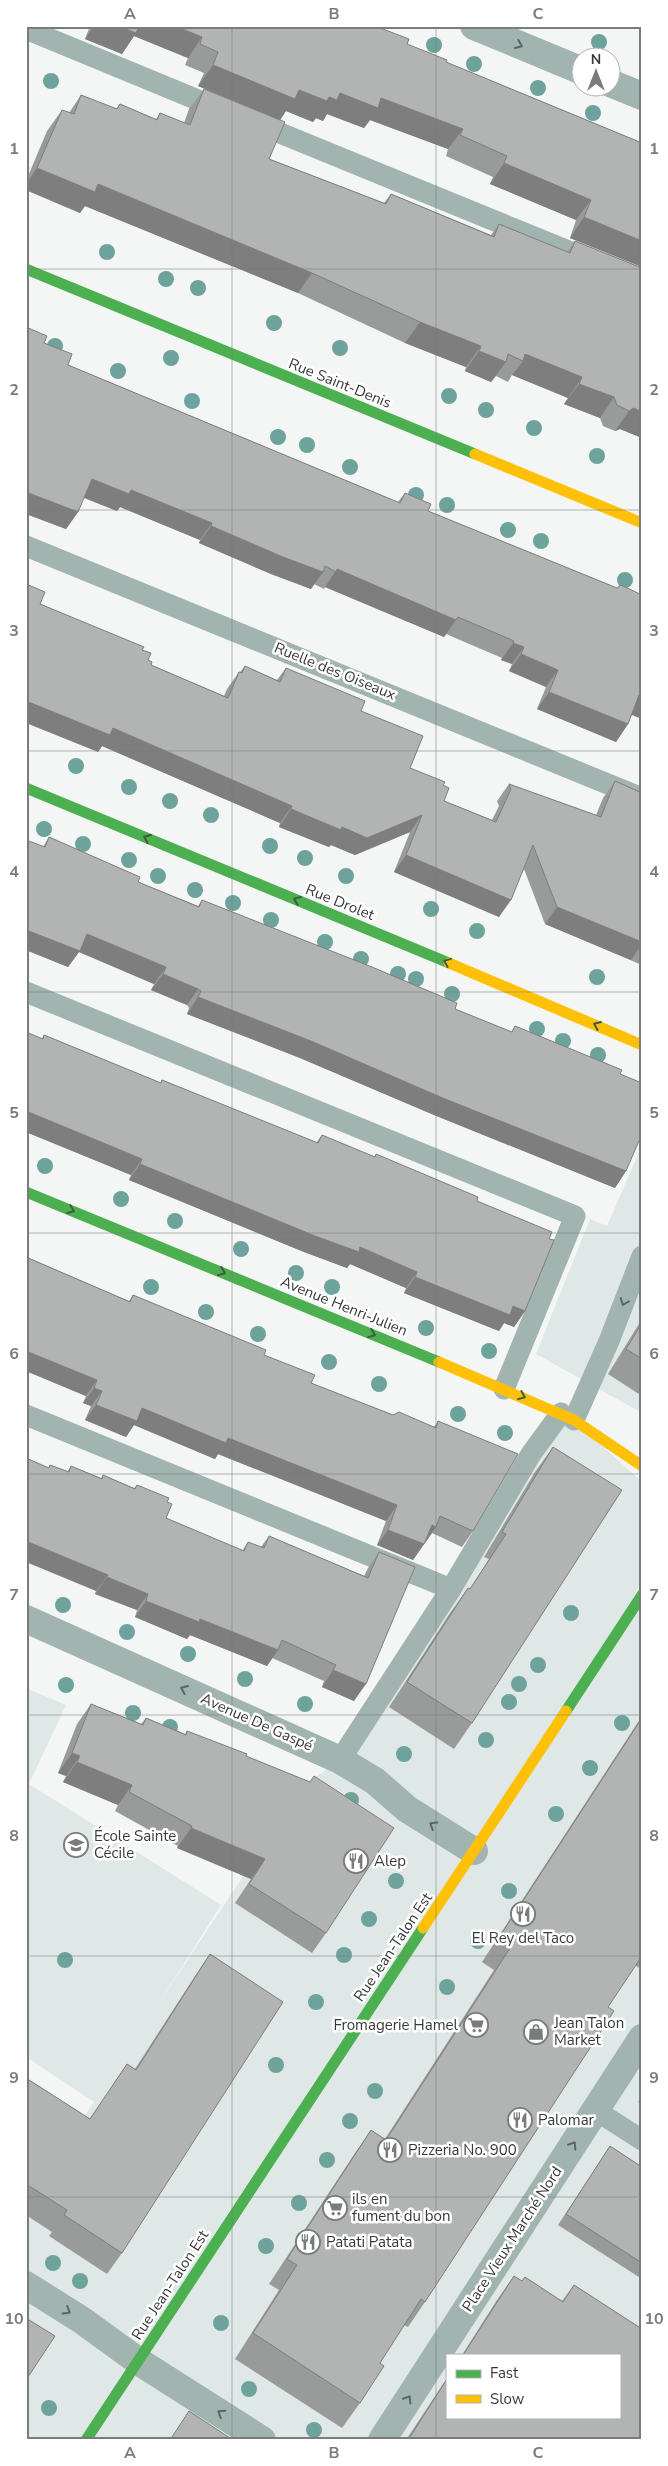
<svg xmlns="http://www.w3.org/2000/svg" width="668" height="2466" font-family="'Nunito Sans',sans-serif">
<rect width="100%" height="100%" fill="#f3f6f5"/>
<g fill="#dfe8e6" fill-rule="evenodd">
<path d="M642,1145V1413L536,1354L590,1219L607,1226Z"/>
<path d="M560,1413L574,1420L642,1482V2440H26V2223L79,2140V2124L94,2102L26,2057V1688L66,1705L29,1784L221,1905L157,2006L242,1878L292,1793L340,1760ZM447,2355H619V2417H447Z"/>
</g>
<g fill="none" stroke-linecap="round" stroke-linejoin="round">
<g stroke="#a2b4b0" stroke-width="21">
<path d="M26,29L222,110"/>
<path d="M253,122L642,281"/>
<path d="M26,546L642,798"/>
<path d="M26,992L575,1216L504,1389"/>
<path d="M26,1415L451,1589"/>
<path d="M574,1420L609,1341L642,1256"/>
<path d="M340,1760L451,1589L531,1454L561,1413"/>
<path d="M595,2110L642,2140"/>
</g>
<g stroke="#a2b4b0" stroke-width="28">
<path d="M474,26L580,70"/>
<path d="M610,83L642,96"/>
<path d="M26,1619L340,1760L375,1781L407,1809L474,1851"/>
<path d="M26,2285L83,2321L138,2361L262,2440"/>
<path d="M382,2440L642,2038"/>
</g>
<g stroke="#4caf50" stroke-width="11">
<path d="M26,269L475,454"/>
<path d="M26,788L449,963"/>
<path d="M26,1192L439,1362"/>
<path d="M566,1711L642,1595"/>
<path d="M86,2440L423,1928"/>
</g>
<g stroke="#ffc107" stroke-width="11">
<path d="M475,454L642,523"/>
<path d="M449,963L642,1045"/>
<path d="M439,1362L574,1420L642,1466"/>
<path d="M423,1928L566,1711"/>
</g>
</g>
<g fill="#6ea29c">
<circle cx="599" cy="42" r="8"/>
<circle cx="434" cy="45" r="8"/>
<circle cx="474" cy="64" r="8"/>
<circle cx="51" cy="81" r="8"/>
<circle cx="538" cy="88" r="8"/>
<circle cx="593" cy="113" r="8"/>
<circle cx="107" cy="252" r="8"/>
<circle cx="166" cy="279" r="8"/>
<circle cx="198" cy="288" r="8"/>
<circle cx="274" cy="323" r="8"/>
<circle cx="55" cy="346" r="8"/>
<circle cx="340" cy="348" r="8"/>
<circle cx="171" cy="358" r="8"/>
<circle cx="118" cy="371" r="8"/>
<circle cx="449" cy="396" r="8"/>
<circle cx="192" cy="401" r="8"/>
<circle cx="486" cy="410" r="8"/>
<circle cx="534" cy="428" r="8"/>
<circle cx="278" cy="437" r="8"/>
<circle cx="307" cy="445" r="8"/>
<circle cx="597" cy="456" r="8"/>
<circle cx="350" cy="467" r="8"/>
<circle cx="416" cy="495" r="8"/>
<circle cx="447" cy="505" r="8"/>
<circle cx="508" cy="530" r="8"/>
<circle cx="541" cy="541" r="8"/>
<circle cx="625" cy="580" r="8"/>
<circle cx="76" cy="766" r="8"/>
<circle cx="129" cy="787" r="8"/>
<circle cx="170" cy="801" r="8"/>
<circle cx="211" cy="815" r="8"/>
<circle cx="44" cy="829" r="8"/>
<circle cx="83" cy="844" r="8"/>
<circle cx="270" cy="846" r="8"/>
<circle cx="305" cy="858" r="8"/>
<circle cx="129" cy="860" r="8"/>
<circle cx="158" cy="876" r="8"/>
<circle cx="346" cy="876" r="8"/>
<circle cx="195" cy="890" r="8"/>
<circle cx="233" cy="903" r="8"/>
<circle cx="431" cy="909" r="8"/>
<circle cx="271" cy="920" r="8"/>
<circle cx="477" cy="931" r="8"/>
<circle cx="325" cy="942" r="8"/>
<circle cx="361" cy="959" r="8"/>
<circle cx="398" cy="974" r="8"/>
<circle cx="597" cy="977" r="8"/>
<circle cx="416" cy="979" r="8"/>
<circle cx="452" cy="994" r="8"/>
<circle cx="537" cy="1029" r="8"/>
<circle cx="563" cy="1041" r="8"/>
<circle cx="598" cy="1055" r="8"/>
<circle cx="45" cy="1166" r="8"/>
<circle cx="121" cy="1199" r="8"/>
<circle cx="175" cy="1221" r="8"/>
<circle cx="241" cy="1249" r="8"/>
<circle cx="296" cy="1273" r="8"/>
<circle cx="151" cy="1287" r="8"/>
<circle cx="332" cy="1287" r="8"/>
<circle cx="206" cy="1312" r="8"/>
<circle cx="426" cy="1328" r="8"/>
<circle cx="258" cy="1334" r="8"/>
<circle cx="489" cy="1351" r="8"/>
<circle cx="329" cy="1362" r="8"/>
<circle cx="379" cy="1384" r="8"/>
<circle cx="458" cy="1414" r="8"/>
<circle cx="505" cy="1433" r="8"/>
<circle cx="63" cy="1605" r="8"/>
<circle cx="571" cy="1613" r="8"/>
<circle cx="127" cy="1632" r="8"/>
<circle cx="188" cy="1654" r="8"/>
<circle cx="538" cy="1665" r="8"/>
<circle cx="245" cy="1679" r="8"/>
<circle cx="519" cy="1684" r="8"/>
<circle cx="66" cy="1685" r="8"/>
<circle cx="509" cy="1702" r="8"/>
<circle cx="305" cy="1704" r="8"/>
<circle cx="133" cy="1713" r="8"/>
<circle cx="622" cy="1723" r="8"/>
<circle cx="170" cy="1727" r="8"/>
<circle cx="486" cy="1740" r="8"/>
<circle cx="404" cy="1754" r="8"/>
<circle cx="590" cy="1768" r="8"/>
<circle cx="351" cy="1800" r="8"/>
<circle cx="556" cy="1814" r="8"/>
<circle cx="396" cy="1881" r="8"/>
<circle cx="509" cy="1891" r="8"/>
<circle cx="369" cy="1919" r="8"/>
<circle cx="478" cy="1941" r="8"/>
<circle cx="344" cy="1955" r="8"/>
<circle cx="65" cy="1960" r="8"/>
<circle cx="447" cy="1987" r="8"/>
<circle cx="316" cy="2002" r="8"/>
<circle cx="276" cy="2065" r="8"/>
<circle cx="375" cy="2091" r="8"/>
<circle cx="350" cy="2121" r="8"/>
<circle cx="327" cy="2160" r="8"/>
<circle cx="299" cy="2203" r="8"/>
<circle cx="266" cy="2246" r="8"/>
<circle cx="53" cy="2263" r="8"/>
<circle cx="80" cy="2281" r="8"/>
<circle cx="221" cy="2323" r="8"/>
<circle cx="249" cy="2389" r="8"/>
<circle cx="49" cy="2408" r="8"/>
<circle cx="314" cy="2430" r="8"/>
</g>
<g fill="#999b9a">
<path d="M90,26H375L407,44L446,62L642,143V267L570,238L576,220L490,184L493,177L446,156L448,149L370,120L364,128L327,114L323,121L316,118L313,122L286,111L280,120L198,86L204,73L185,65L188,58L134,36L122,54L85,39Z"/>
<path d="M204,89L269,159L384,203L391,194L491,235L499,224L567,252L575,241L642,268V438L620,429L615,431L603,426L600,418L564,404L568,398L512,375L508,382L496,376L491,382L465,371L466,367L405,343L298,293L85,206L80,213L26,190V181L47,131L62,110L69,113L81,95L116,109L120,104L156,119L160,113L184,123L189,109Z"/>
<path d="M26,327L44,343L68,365L398,502L405,493L428,511L617,588L642,595V719L632,714L628,724L616,742L537,709L546,687L509,671L512,664L501,660L502,658L446,634L444,637L325,587L324,589L314,584L311,589L271,574L199,543L200,540L120,507L117,511L84,498L78,512L66,529L26,514Z"/>
<path d="M40,604L142,650L151,665L224,696L227,689L239,672H240L245,666L277,680L286,668L361,711L410,768L443,785L444,801L492,820L499,806L497,801L509,784L596,815L603,798L615,781L642,793V965L545,924L524,869L499,917L394,872L410,832L355,855L331,845L329,847L279,827L280,823L102,746L98,752Z"/>
<path d="M49,837L138,882L198,906L202,900L455,1009L511,1032L515,1026L620,1074L626,1171L615,1188L434,1115L300,1058L187,1014L189,1008L187,1005L151,990L154,984L79,952L68,967L26,950V840L43,847Z"/>
<path d="M44,1035L160,1083L162,1080L316,1143L322,1135L374,1157L376,1154L477,1201L549,1239L525,1311L514,1327L504,1323L499,1331L404,1293L406,1288L350,1264L347,1268L304,1252L129,1180L131,1175L26,1132L42,1038Z"/>
<path d="M26,1257L129,1301L133,1295L264,1355L311,1383L393,1415L434,1427L438,1421L473,1531L462,1547L432,1533L413,1560L377,1545L386,1521L218,1454L215,1459L134,1425L126,1437L85,1420L91,1406L83,1403L86,1396L26,1371Z"/>
<path d="M642,1319V1396L608,1374Z"/>
<path d="M553,1447L472,1723L454,1749L389,1707L450,1613L468,1588L470,1589L489,1559L484,1557L535,1472Z"/>
<path d="M50,1465L67,1472L71,1466L101,1478L103,1475L134,1488L137,1485L167,1502L166,1518L242,1551L248,1542L261,1547L269,1536L364,1576L368,1568L379,1552L354,1701L322,1687L324,1681L272,1658L267,1666L190,1635L187,1639L135,1617L137,1610L95,1594L96,1591L49,1467Z"/>
<path d="M91,1704L141,1724L146,1718L185,1734L187,1731L246,1756L326,1933L312,1953L235,1903L251,1879L177,1848L178,1846L115,1811L118,1805L63,1782L66,1776L58,1773L77,1724Z"/>
<path d="M642,1716V1970L635,1965L608,2007L425,2302L408,2327L404,2325L380,2363L360,2403L342,2428L235,2359L279,2290L269,2284L353,2156L371,2130L385,2139L494,1970L482,1962Z"/>
<path d="M210,1954L122,2253L107,2274L49,2236L52,2232L26,2215V2078L90,2119L127,2064L135,2069L195,1976Z"/>
<path d="M642,2096V2104L638,2102Z"/>
<path d="M610,2146L642,2167V2279L558,2225Z"/>
<path d="M514,2276L522,2281L525,2277L562,2301L574,2285L642,2329V2440H406L447,2378V2417H619V2355H462L497,2300Z"/>
</g>
<g fill="#7d7e7d">
<path d="M94,26H175L202,37L188,58L134,36L122,54L85,39Z"/>
<path d="M213,65L329,97L340,93L381,98L463,129L448,149L370,120L364,128L327,114L323,121L316,118L313,122L286,111L280,120L198,86Z"/>
<path d="M504,163L591,200L576,220L490,184Z"/>
<path d="M37,168L98,184L312,273L298,293L85,206L80,213L26,190V184Z"/>
<path d="M584,217L642,241V267L570,238Z"/>
<path d="M420,322L481,346L466,367L405,343Z"/>
<path d="M479,351L506,362L491,382L465,371Z"/>
<path d="M525,354L582,377L568,398L512,375L523,361Z"/>
<path d="M579,384L614,397L600,418L564,404Z"/>
<path d="M634,408L642,412V438L620,429L615,431L629,411Z"/>
<path d="M92,479L131,490L212,523L200,540L120,507L117,511L80,496Z"/>
<path d="M26,492L78,512L66,529L26,514Z"/>
<path d="M211,526L323,572L311,589L271,574L199,543Z"/>
<path d="M337,569L456,620L444,637L325,587Z"/>
<path d="M513,643L524,647L512,664L501,660Z"/>
<path d="M521,654L558,670L546,687L509,671Z"/>
<path d="M549,692L628,724L616,742L537,709Z"/>
<path d="M639,695L642,696V719L627,713Z"/>
<path d="M26,701L113,728L292,806L280,823L102,746L98,752L26,723Z"/>
<path d="M291,809L342,827L422,815L410,832L355,855L331,845L329,847L279,827Z"/>
<path d="M406,855L511,900L499,917L394,872Z"/>
<path d="M557,907L642,942V944L631,960L545,924Z"/>
<path d="M26,930L87,934L166,967L154,984L79,952L68,967L26,950Z"/>
<path d="M163,974L198,989L187,1005L151,990Z"/>
<path d="M198,997L311,1041L626,1171L615,1188L434,1115L300,1058L187,1014Z"/>
<path d="M26,1111L142,1159L131,1175L26,1132Z"/>
<path d="M140,1164L360,1247L417,1272L406,1288L350,1264L347,1268L304,1252L129,1180Z"/>
<path d="M415,1277L513,1306L525,1311L514,1327L504,1323L499,1331L404,1293Z"/>
<path d="M26,1351L97,1380L86,1396L26,1371Z"/>
<path d="M94,1388L102,1391L91,1406L83,1403Z"/>
<path d="M96,1405L142,1408L228,1438L397,1505L386,1521L218,1454L215,1459L134,1425L126,1437L85,1420Z"/>
<path d="M432,1525L436,1527L425,1543Z"/>
<path d="M388,1530L424,1544L413,1560L377,1545Z"/>
<path d="M26,1541L108,1575L96,1591L26,1562Z"/>
<path d="M107,1577L148,1594L137,1610L95,1594Z"/>
<path d="M146,1601L200,1619L278,1650L267,1666L190,1635L187,1639L135,1617Z"/>
<path d="M333,1670L366,1684L354,1701L322,1687Z"/>
<path d="M72,1753L80,1756L66,1776L58,1773Z"/>
<path d="M77,1762L132,1785L118,1805L63,1782Z"/>
<path d="M191,1828L265,1859L251,1879L177,1848Z"/>
</g>
<g fill="#b2b4b3" stroke="#7d7e7d">
<path d="M118,26H139L136,33Z"/>
<path d="M175,26H375L409,39L407,44L447,60L446,62L642,143V241L584,217L591,200L504,163L507,156L460,135L463,129L381,98L378,108L340,93L337,100L329,97L327,101L299,90L295,99L213,65L218,52L200,44L202,37Z"/>
<path d="M204,89L285,122L269,159L386,204L391,194L494,237L499,224L570,253L575,241L642,268V412L634,408L629,411L617,405L614,397L579,384L582,377L525,354L523,361L508,354L506,362L479,351L481,346L420,322L312,273L98,184L95,192L37,168L62,110L74,114L81,95L117,109L120,104L157,120L160,113L190,125Z"/>
<path d="M26,327L47,336L44,343L72,354L68,365L400,503L405,493L431,504L428,511L617,588L621,585L642,595V696L639,695L628,724L549,692L558,670L521,654L524,647L513,643L514,641L458,617L456,620L337,569L336,572L325,566L323,572L283,557L211,526L212,523L131,490L129,494L92,479L78,512L26,492Z"/>
<path d="M26,584L45,592L40,604L144,647L142,650L151,653L148,660L152,662L151,665L228,698L239,672L242,673L245,666L280,682L286,668L365,701L361,711L423,736L410,768L445,782L443,785L449,788L444,801L496,822L511,789L509,784L601,817L615,781L642,793V942L557,907L533,845L511,900L406,855L422,815L367,838L342,827L341,830L291,809L292,806L113,728L110,735L26,701Z"/>
<path d="M49,837L140,877L138,882L199,907L202,900L372,967L457,1003L455,1009L512,1032L515,1026L622,1070L620,1074L642,1083V1134L626,1171L445,1099L311,1041L198,997L201,991L198,989L163,974L166,967L87,934L80,951L26,930V840L45,847Z"/>
<path d="M26,1032L43,1039L44,1035L161,1083L162,1080L318,1143L322,1135L375,1157L376,1154L478,1197L477,1201L552,1232L549,1239L554,1240L525,1311L513,1306L510,1315L415,1277L417,1272L360,1247L359,1252L315,1236L140,1164L142,1159L26,1111Z"/>
<path d="M26,1257L130,1302L133,1295L266,1350L264,1355L315,1375L311,1383L393,1415L399,1412L436,1428L438,1421L518,1454L473,1531L440,1516L436,1527L432,1525L424,1544L388,1530L397,1505L228,1438L226,1443L142,1408L137,1421L96,1405L102,1391L94,1388L97,1380L26,1351Z"/>
<path d="M642,1323V1359L626,1349Z"/>
<path d="M553,1447L622,1490L472,1723L407,1682L468,1588L470,1589L506,1534L502,1532Z"/>
<path d="M26,1458L49,1468L50,1465L69,1472L71,1466L102,1479L103,1475L135,1489L137,1485L169,1498L167,1502L172,1504L166,1518L244,1551L248,1542L264,1548L269,1536L368,1578L379,1552L415,1567L366,1684L333,1670L336,1665L282,1640L278,1650L200,1619L199,1622L146,1601L148,1594L107,1577L108,1575L26,1541Z"/>
<path d="M91,1704L143,1725L146,1718L186,1735L187,1731L247,1754L246,1756L310,1782L314,1776L394,1828L326,1933L249,1884L265,1859L191,1828L192,1826L129,1792L132,1785L77,1762L80,1756L72,1753Z"/>
<path d="M642,1718V1956L608,2007L614,2011L425,2302L421,2299L380,2363L384,2366L360,2403L253,2333L297,2265L287,2259L371,2130L386,2140L512,1945L500,1936Z"/>
<path d="M210,1954L283,2002L122,2253L64,2215L67,2210L26,2184V2078L90,2119L127,2064L136,2070Z"/>
<path d="M610,2146L642,2167V2263L566,2214Z"/>
<path d="M514,2276L522,2281L525,2277L563,2302L574,2285L642,2329V2440H408L447,2379V2417H619V2355H463Z"/>
<path d="M26,2318L55,2336L26,2380Z"/>
<path d="M189,2411L233,2440H170Z"/>
</g>
<defs><path id="oneway-chevron" d="M-2-3.5L2.5 0L-2 3.5" fill="none" stroke-width="1.6" stroke-linecap="round" stroke-linejoin="round" transform="scale(1.25)"/></defs>
<g stroke="#5d6563">
<use href="#oneway-chevron" transform="translate(519 45) rotate(23)"/>
<use href="#oneway-chevron" transform="translate(624 1302) rotate(111)"/>
<use href="#oneway-chevron" transform="translate(184 1689) rotate(-156)"/>
<use href="#oneway-chevron" transform="translate(433 1825) rotate(-148)"/>
<use href="#oneway-chevron" transform="translate(573 2145) rotate(-57)"/>
<use href="#oneway-chevron" transform="translate(67 2311) rotate(32)"/>
<use href="#oneway-chevron" transform="translate(408 2399) rotate(-57)"/>
<use href="#oneway-chevron" transform="translate(221 2413) rotate(-147)"/>
</g>
<g stroke="#3e5d40">
<use href="#oneway-chevron" transform="translate(147 838) rotate(-157)"/>
<use href="#oneway-chevron" transform="translate(297 900) rotate(-158)"/>
<use href="#oneway-chevron" transform="translate(447 962) rotate(-158)"/>
<use href="#oneway-chevron" transform="translate(597 1025) rotate(-157)"/>
<use href="#oneway-chevron" transform="translate(71 1210) rotate(22)"/>
<use href="#oneway-chevron" transform="translate(222 1272) rotate(22)"/>
<use href="#oneway-chevron" transform="translate(372 1334) rotate(22)"/>
<use href="#oneway-chevron" transform="translate(522 1396) rotate(22)"/>
</g>
<path fill="none" stroke="#797c7b" stroke-width="1" stroke-opacity="0.55" d="M232,26V2440M436,26V2440M26,269H642M26,510H642M26,751H642M26,992H642M26,1233H642M26,1474H642M26,1715H642M26,1956H642M26,2197H642"/>
<defs>
<symbol id="school-ring" viewBox="-11 -11 22 22"><circle r="9.5" fill="#fff" stroke="#797c7b" stroke-width="1.5"/><path d="M0-5L7-2L0 1L-7-2ZM-4 1L0 2.5L4 1V4Q0 6-4 4Z" fill="#797c7b"/></symbol>
<symbol id="restaurant-ring" viewBox="-11 -11 22 22"><circle r="9.5" fill="#fff" stroke="#797c7b" stroke-width="1.5"/><path d="M-5-6h1v4h1v-4h1v4h1v-4h1v5L-1.5 .5V6h-2V.5L-5-1ZM5-6V6H3V1.5H1.5Q1.5-4 5-6Z" fill="#797c7b"/></symbol>
<symbol id="supermarket-ring" viewBox="-11 -11 22 22"><circle r="9.5" fill="#fff" stroke="#797c7b" stroke-width="1.5"/><path d="M-6-5.5h2.5l.6 2H6L4.5 2H-2.5L-4.4-4H-6ZM-1.5 3.2a1.3 1.3 0 1 0 .1 0ZM3 3.2a1.3 1.3 0 1 0 .1 0Z" fill="#797c7b"/></symbol>
<symbol id="shop-ring" viewBox="-11 -11 22 22"><circle r="9.5" fill="#fff" stroke="#797c7b" stroke-width="1.5"/><path d="M-5-2.5h2.3a2.7 3.5 0 0 1 5.4 0H5L5.5 6h-11ZM-1.5-2.5h3a1.5 2.3 0 0 0-3 0Z" fill="#797c7b"/></symbol>
</defs>
<g fill-rule="evenodd">
<use href="#school-ring" x="62" y="1831" width="28" height="28"/>
<use href="#restaurant-ring" x="342" y="1847" width="28" height="28"/>
<use href="#restaurant-ring" x="509" y="1900" width="28" height="28"/>
<use href="#supermarket-ring" x="462" y="2011" width="28" height="28"/>
<use href="#shop-ring" x="522" y="2018" width="28" height="28"/>
<use href="#restaurant-ring" x="506" y="2106" width="28" height="28"/>
<use href="#restaurant-ring" x="376" y="2136" width="28" height="28"/>
<use href="#supermarket-ring" x="321" y="2194" width="28" height="28"/>
<use href="#restaurant-ring" x="294" y="2228" width="28" height="28"/>
</g>
<g text-anchor="middle" stroke-width="5" stroke-linejoin="round" paint-order="stroke">
<g font-size="15" fill="#383a39" stroke="#fff">
<text transform="translate(340 383) rotate(22)" y="5">Rue Saint-Denis</text>
<text transform="translate(335 671) rotate(22)" y="5">Ruelle des Oiseaux</text>
<text transform="translate(340 902) rotate(22)" y="5">Rue Drolet</text>
<text transform="translate(344 1306) rotate(22)" y="5">Avenue Henri-Julien</text>
<text transform="translate(257 1722) rotate(24)" y="5">Avenue De Gaspé</text>
<text transform="translate(393 1947) rotate(-56)" y="5">Rue Jean-Talon Est</text>
<text transform="translate(512 2239) rotate(-57)" y="5">Place Vieux Marché Nord</text>
<text transform="translate(170 2285) rotate(-57)" y="5">Rue Jean-Talon Est</text>
</g>
<g font-size="15" fill="#383a39" stroke="#fff" text-anchor="start">
<text x="94" y="1841">École Sainte<tspan x="94" dy="17">Cécile</tspan></text>
<text x="374" y="1866">Alep</text>
<text x="523" y="1943" text-anchor="middle">El Rey del Taco</text>
<text x="554" y="2028">Jean Talon<tspan x="554" dy="17">Market</tspan></text>
<text x="458" y="2030" text-anchor="end">Fromagerie Hamel</text>
<text x="538" y="2125">Palomar</text>
<text x="408" y="2155">Pizzeria No. 900</text>
<text x="352" y="2204">ils en<tspan x="352" dy="17">fument du bon</tspan></text>
<text x="326" y="2247">Patati Patata</text>
</g>
</g>
<rect width="668" height="2466" fill="none" stroke="#ffffff" stroke-width="55"/>
<rect x="446" y="2354" width="175" height="65" fill="#ffffff" stroke="#afb0b0"/>
<rect x="456" y="2370" width="25" height="8" fill="#4caf50" stroke="#afb0b0"/>
<text x="490" y="2378" font-size="15" fill="#383a39">Fast</text>
<rect x="456" y="2395" width="25" height="8" fill="#ffc107" stroke="#afb0b0"/>
<text x="490" y="2404" font-size="15" fill="#383a39">Slow</text>
<g transform="translate(596 72)"><circle r="24" fill="#ffffff" stroke="#afb0b0"/>
<path d="M0-4L9 19L0 12L-9 19Z" fill="#797c7b"/>
<text y="-8" font-size="14" font-weight="bold" text-anchor="middle" fill="#383a39">N</text>
</g>
<rect x="28" y="28" width="612" height="2410" fill="none" stroke="#797c7b" stroke-width="2"/>
<g font-size="16" text-anchor="middle" font-weight="bold" fill="#797c7b">
<text x="130" y="19">A</text>
<text x="334" y="19">B</text>
<text x="538" y="19">C</text>
<text x="14" y="154">1</text>
<text x="654" y="154">1</text>
<text x="14" y="395">2</text>
<text x="654" y="395">2</text>
<text x="14" y="636">3</text>
<text x="654" y="636">3</text>
<text x="14" y="877">4</text>
<text x="654" y="877">4</text>
<text x="14" y="1118">5</text>
<text x="654" y="1118">5</text>
<text x="14" y="1359">6</text>
<text x="654" y="1359">6</text>
<text x="14" y="1600">7</text>
<text x="654" y="1600">7</text>
<text x="14" y="1841">8</text>
<text x="654" y="1841">8</text>
<text x="14" y="2083">9</text>
<text x="654" y="2083">9</text>
<text x="14" y="2324">10</text>
<text x="654" y="2324">10</text>
<text x="130" y="2458">A</text>
<text x="334" y="2458">B</text>
<text x="538" y="2458">C</text>
</g>
</svg>
